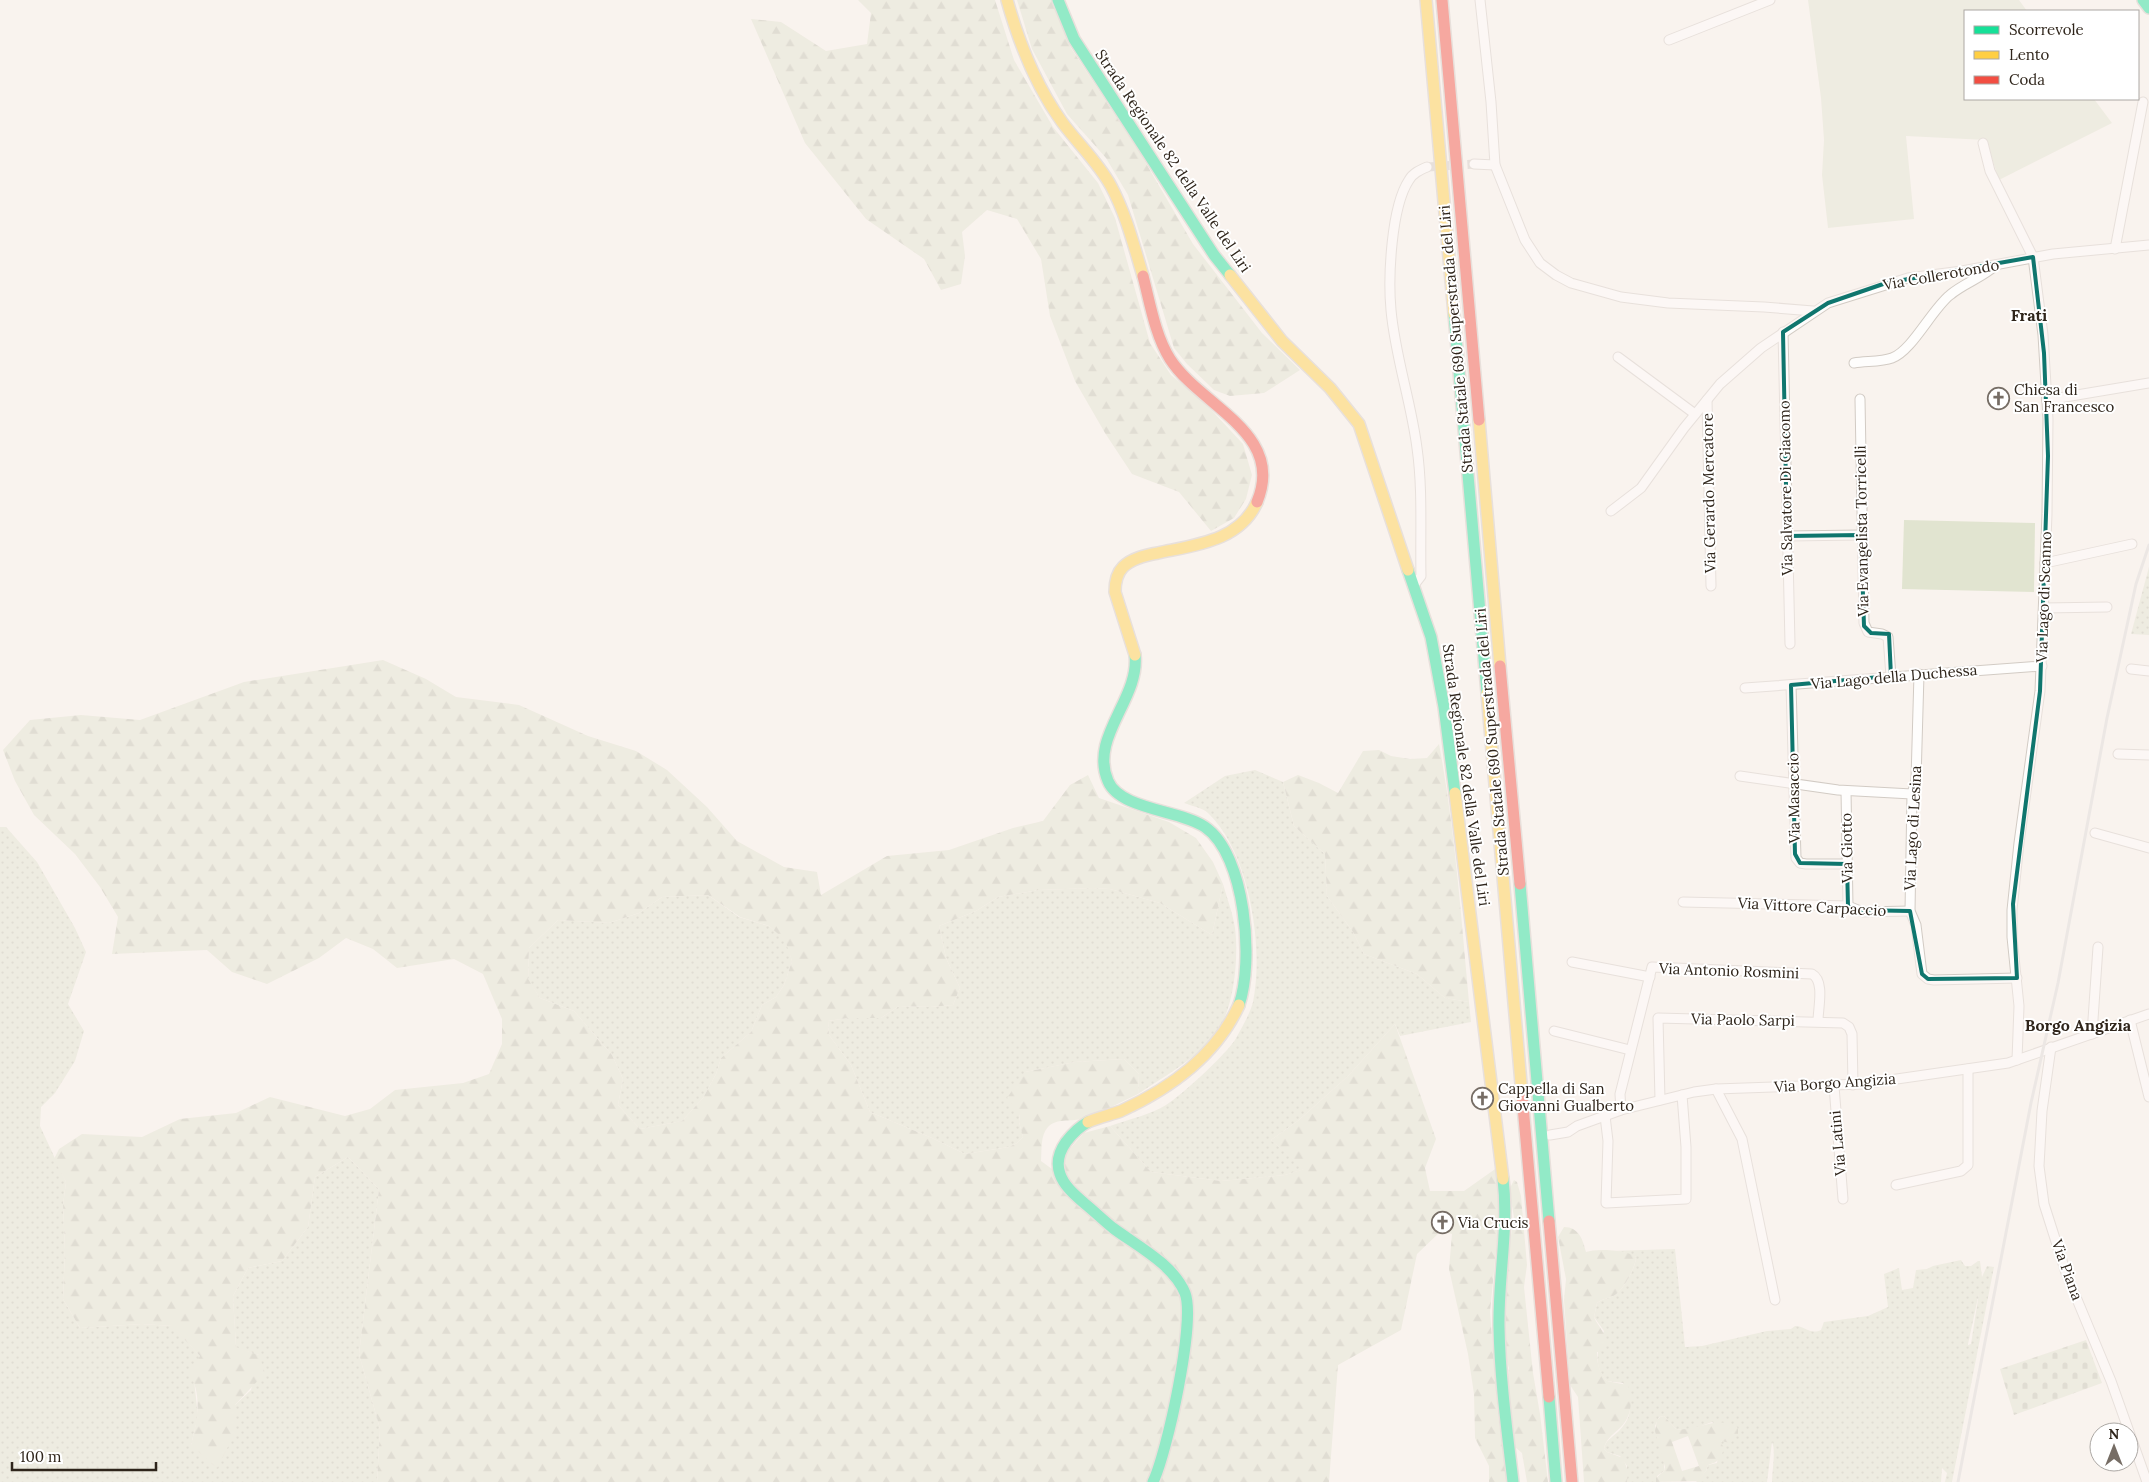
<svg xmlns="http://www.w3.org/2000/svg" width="2149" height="1482" font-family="Lora,serif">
<defs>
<pattern id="grass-dots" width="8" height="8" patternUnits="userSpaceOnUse" patternTransform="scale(1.25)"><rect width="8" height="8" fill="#e1e4d0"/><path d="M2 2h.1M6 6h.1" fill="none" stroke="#c1c3b2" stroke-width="1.8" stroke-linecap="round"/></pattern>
<pattern id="forest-firs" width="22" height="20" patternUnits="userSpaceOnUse" patternTransform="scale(1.25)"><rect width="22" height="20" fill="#e1e4d0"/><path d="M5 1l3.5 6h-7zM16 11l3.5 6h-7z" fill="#c1c3b2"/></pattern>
<pattern id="cemetery-stones" width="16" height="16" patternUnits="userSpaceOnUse" patternTransform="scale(1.25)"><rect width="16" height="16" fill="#e1e4d0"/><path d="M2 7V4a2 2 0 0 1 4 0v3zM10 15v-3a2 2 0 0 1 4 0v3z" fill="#c1c3b2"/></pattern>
</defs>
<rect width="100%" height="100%" fill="#f9f3ee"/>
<g fill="url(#grass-dots)" fill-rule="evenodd">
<path d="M2149,567V635L2131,634Z"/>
<path d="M1255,770L1283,782L1294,826L1325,854L1327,896L1353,932L1364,954L1417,974L1445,998L1469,1002L1471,1022L1400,1036L1395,1024L1348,1076L1299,1120L1271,1140L1305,1169L1285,1175L1221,1181L1151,1172L1110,1126C1127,1120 1152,1114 1166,1105C1182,1095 1225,1055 1235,1040C1241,1029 1250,1014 1253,1002C1264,948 1250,853 1208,813C1203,808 1192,806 1184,803L1225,776Z"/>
<path d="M0,827H6L37,862L75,928L86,952L68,1004L84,1031L75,1061L55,1093L41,1107L40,1126L66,1182L63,1205L65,1250L63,1299L80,1328L142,1324L173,1326L200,1356L194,1380L198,1416L191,1445L235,1433V1405L251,1390L259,1355L236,1348L233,1296L248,1268L282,1261L308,1227L315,1177L348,1157L379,1189L359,1354L380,1429L377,1482H0Z"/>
<path d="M1223,884C1227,898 1233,914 1235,928C1239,959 1234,1015 1212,1039C1191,1062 1163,1077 1138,1094L1139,1074L1124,1059L1075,1062L1025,1072L1019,1122L1023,1137L1017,1143L1009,1147L965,1154L932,1138L870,1112L851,1065L829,1035L828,1021L848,1018H881L899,1006L930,1007L953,1005L960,988L946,958L939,926L976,911L998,897L1039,890L1093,888L1110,889L1160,903L1212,935Z"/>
<path d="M708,895L739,917L769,926L786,940L792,961L784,985L776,997L762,1005L751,1032L721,1058L716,1074L703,1098L682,1121L640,1129L618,1105L623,1079L612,1055L574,1011L540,998L528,980L529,948L558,920L609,923L639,913L662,897Z"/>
<path d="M1675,1249L1685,1347L1702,1346L1767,1331L1791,1329L1795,1326C1805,1326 1810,1335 1821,1330L1824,1322L1868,1316L1888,1307L1884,1274L1899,1268L1902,1290L1913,1288L1916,1270L1927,1269L1933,1266L1961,1260L1965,1266H1971L1978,1261H1980L1982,1277L1987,1266L1994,1267L1952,1482H1945L1947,1473L1942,1468L1941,1482H1772C1772,1471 1776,1450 1772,1442L1767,1482H1696L1706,1471L1708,1465L1717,1463L1720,1443L1729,1434H1735L1712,1422L1693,1429H1676L1664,1416L1659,1417L1655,1426L1664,1461V1471L1657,1476L1656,1482H1627V1466L1620,1456L1607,1452L1604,1449C1606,1439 1612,1438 1619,1431C1635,1414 1631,1402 1623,1383L1607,1381C1592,1365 1598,1349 1604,1331L1594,1317L1597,1303C1603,1298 1609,1299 1615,1295C1624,1289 1636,1267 1636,1257L1623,1252L1609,1251ZM1979,1293L1971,1344L1968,1345V1344Z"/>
</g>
<g fill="url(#forest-firs)" fill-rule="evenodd">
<path d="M858,0H995L1014,60L1053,127L1098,183L1115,218L1150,343L1171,375L1203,401L1243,444L1252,475L1246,499L1234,518L1211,531L1179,492L1132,474L1105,433L1075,381L1050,316L1041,259L1017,219L987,210L962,232L965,256L961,284L941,290L924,259L866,219L805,143L751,19L781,22L826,51L867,44L871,13Z"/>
<path d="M1017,0H1051L1071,48L1140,153L1193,244L1262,333L1300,370L1264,393L1230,396L1214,390L1187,364L1174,348L1128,195L1106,158L1067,114L1032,49Z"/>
<path d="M383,660L426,679L456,697L519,705L588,736L636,751L667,770L707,807L737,841L784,867L817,872L821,895L887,856L949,850L1013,828L1043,821L1070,785L1088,775L1099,798L1169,822L1196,838L1213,862L1223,884L1212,935L1160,903L1110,889L1093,888L1039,890L998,897L976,911L939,926L946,958L960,988L953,1005L930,1007L899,1006L881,1018H848L828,1021L829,1035L851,1065L870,1112L932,1138L965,1154L1009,1147L1017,1143L1023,1137L1019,1122L1020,1115L1007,1098L1025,1072L1075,1062L1124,1059L1139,1074L1138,1094C1119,1103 1101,1113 1081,1119C1070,1122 1056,1118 1048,1127C1040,1136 1042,1150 1041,1161L1052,1169L1065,1170V1154L1084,1133L1110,1126L1151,1172L1221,1181L1285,1175L1304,1169L1271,1140L1299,1120L1348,1076L1395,1024L1436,1139L1425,1168L1430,1191H1464L1498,1167L1500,1210L1490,1312L1498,1414L1507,1482H1489V1466L1475,1438L1474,1394L1468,1354L1449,1269L1452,1234L1441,1231L1417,1254L1401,1330L1338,1365L1329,1482H377L380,1429L359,1354L379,1189L348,1157L315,1177L308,1227L282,1261L248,1268L233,1296L236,1347L259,1355L265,1373L235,1405V1433L217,1468L191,1445C197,1422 203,1394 189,1373L200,1356L172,1326L142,1324L80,1328L63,1299L65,1250L63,1205L66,1182L54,1159L59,1149L82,1134L142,1137L180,1119L236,1113L270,1097L345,1116L370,1109L395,1090L463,1083L489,1074L502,1044V1019L483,974L454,959L397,968L373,949L346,938L319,958L267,984L232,972L207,950L112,954L118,917L100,887L75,854L34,815L15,781L3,750L30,720L81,715L140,720L244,682ZM708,895L740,917L769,926L785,940L792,961L784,985L776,997L762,1005L751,1032L721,1058L716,1074L703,1098L682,1121L640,1129L618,1105L623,1079L612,1055L574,1011L540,998L528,979L529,948L558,920L609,923L639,913L662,897Z"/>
<path d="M1439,744C1455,829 1461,916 1469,1002L1445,998L1417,974L1364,954L1353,932L1327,896L1325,854L1294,826L1283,782L1298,775L1319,783L1338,793L1363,751L1379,750L1391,756L1410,759L1427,758Z"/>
<path d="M1514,1180L1517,1182L1521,1196L1527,1265L1524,1287L1533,1373L1540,1414L1548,1482H1527L1522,1453L1515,1447L1507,1382L1509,1368L1505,1355L1503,1285L1514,1217L1509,1190Z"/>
<path d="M1564,1227C1579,1227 1583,1240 1586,1252C1596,1248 1628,1250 1636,1257C1636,1267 1624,1289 1615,1295C1609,1299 1603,1298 1597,1303L1594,1317C1599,1329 1612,1337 1601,1352H1597C1597,1363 1599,1372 1607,1381L1627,1385C1631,1390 1631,1394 1631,1401C1630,1432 1608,1429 1604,1449L1607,1452L1623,1458L1628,1471L1627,1482H1584L1578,1397L1570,1385L1564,1300L1566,1279L1558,1237Z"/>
<path d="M1664,1416L1676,1429C1697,1432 1717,1414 1738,1428V1434H1729L1733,1440L1730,1443L1722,1441L1721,1443L1724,1448C1721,1459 1718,1462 1708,1465L1706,1471L1698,1481L1656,1482V1478L1664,1471L1665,1467L1655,1431L1657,1420L1660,1417ZM1688,1436L1699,1466L1682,1471L1672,1442Z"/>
</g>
<path fill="url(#cemetery-stones)" d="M2086,1340L2102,1383L2014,1415L2000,1369Z"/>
<g fill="#e1e4d0">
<path d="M1808,0H2019L2027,11H1965V99H2094L2112,123L1999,180L1986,140L1906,136L1914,219L1828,228L1822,175L1824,140L1821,98Z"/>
<path d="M1904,520L2035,523L2034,592L1902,589Z"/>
</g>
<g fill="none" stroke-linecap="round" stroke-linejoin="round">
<path stroke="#d1cac4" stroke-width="9" stroke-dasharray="9 4.5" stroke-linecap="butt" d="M1427,167L1474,164"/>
<defs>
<g id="street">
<path d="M1480,0L1491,102L1495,165L1525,240L1540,263L1556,275L1571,283L1621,297L1668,303L1764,307L1813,311"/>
<path d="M1669,40L1770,0"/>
<path d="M1983,143L1990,171L2033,257L2043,335L2048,419L2047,514L2040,691L2019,843L2012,910V937L2019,1006L2017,1060"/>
<path d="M1474,164L1495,165"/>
<path d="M2115,249L2143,102"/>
<path d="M1783,332L1790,644"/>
<path d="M1618,357L1695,414"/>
<path d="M1854,363C1866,361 1881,362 1892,358C1912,351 1932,309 1950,295C1964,283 1982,278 1996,265"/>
<path d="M1860,399L1864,623L1868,632L1882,634L1888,637L1891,676"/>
<path d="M1707,400L1711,586"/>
<path d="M2047,400L2149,383"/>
<path d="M1611,511L1641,488L1684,428L1720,384L1761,348L1828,303L1908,278L1962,271L2053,254L2149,245"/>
<path d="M1787,536L1861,535"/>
<path d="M2045,563L2132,544"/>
<path d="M1414,585L1421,576C1420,534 1423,490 1417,448C1411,401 1395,356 1391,310C1388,278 1391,207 1409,180C1413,173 1420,170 1427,167"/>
<path d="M2044,608L2107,607"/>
<path d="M2131,669L2149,671"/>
<path d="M1919,674L1916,780L1912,794L1910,911L1916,925L1922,974L1928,979L1934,980L2017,978"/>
<path d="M1791,685L1796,858L1800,863L1806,864H1847"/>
<path d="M1745,688L2042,666"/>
<path d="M2118,754L2149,755"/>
<path d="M1740,776L1838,790L1912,794"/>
<path d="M1846,791L1848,906"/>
<path d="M2095,833L2149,848"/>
<path d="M1683,902L1848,906L1863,912L1910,911"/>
<path d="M1572,962L1650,977"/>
<path d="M2130,1020L2149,1097"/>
<path d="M1554,1031L1630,1050"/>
<path d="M2092,1034L2098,947"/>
<path d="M2051,1047L2042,1111L2039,1166L2044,1204L2066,1273L2111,1381L2147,1482"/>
<path d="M1834,1086L1843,1199"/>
<path d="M1716,1089L1742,1139L1775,1300"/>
<path d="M1660,1100L1658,1018L1843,1023L1849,1027L1852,1034L1853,1085"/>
<path d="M1621,1110L1620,1094L1652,967L1812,974C1825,981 1818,1008 1818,1021"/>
<path d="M1605,1116L1608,1141L1606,1203L1686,1199V1147L1682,1095"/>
<path d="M1550,1135L1568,1132L1577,1126L1621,1110L1694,1092L1716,1089L1862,1084L2008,1063L2149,1014"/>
<path d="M1896,1185L1961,1171L1968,1165V1069"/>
</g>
<g id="fast">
<path d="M1058,0L1074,39L1214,255L1230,275"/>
<path d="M2143,0L2149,8"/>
<path d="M1454,314L1487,693"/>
<path d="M1408,570L1431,637L1444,707L1455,793"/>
<path d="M1135,655C1140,699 1089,737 1108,781C1120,810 1181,810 1205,827C1246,855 1254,962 1239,1005"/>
<path d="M1520,884L1549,1221"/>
<path d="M1088,1122C1079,1127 1072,1134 1066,1142C1059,1152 1056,1163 1060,1174C1064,1186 1075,1195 1084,1203C1094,1211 1103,1220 1113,1228C1137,1246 1173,1264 1185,1293C1196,1321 1167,1453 1153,1482"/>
<path d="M1503,1179C1509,1228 1498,1277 1499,1327C1500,1379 1507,1430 1513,1482"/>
<path d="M1549,1397L1556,1482"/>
</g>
<g id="slow">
<path d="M1007,0C1019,43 1036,86 1062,122C1078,144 1098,162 1111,186C1126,214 1134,246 1143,276"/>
<path d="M1426,0L1454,314"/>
<path d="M1230,275L1282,341L1330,388L1359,424L1408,570"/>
<path d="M1479,420L1500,666"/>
<path d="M1135,655L1115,592C1115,583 1116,574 1123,567C1132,558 1146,555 1158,553C1195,545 1240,541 1257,502"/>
<path d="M1487,693L1522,1095"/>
<path d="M1455,793L1503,1179"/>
<path d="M1088,1122C1099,1117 1110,1115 1121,1111C1171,1088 1216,1056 1239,1005"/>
</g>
<g id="jam">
<path d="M1442,0L1479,420"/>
<path d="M1143,276C1150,303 1155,335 1170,359C1200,406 1286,433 1257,502"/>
<path d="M1500,666L1520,884"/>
<path d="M1522,1095L1549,1397"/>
<path d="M1549,1221L1572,1482"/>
</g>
</defs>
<use href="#street" stroke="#d2cbc4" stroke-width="11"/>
<use href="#fast" stroke="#d2cbc4" stroke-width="14"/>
<use href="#slow" stroke="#d2cbc4" stroke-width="14"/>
<use href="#jam" stroke="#d2cbc4" stroke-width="14"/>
<use href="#street" stroke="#fefdfc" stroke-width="9"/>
<use href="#fast" stroke="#16e098" stroke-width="11"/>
<use href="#slow" stroke="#ffcf43" stroke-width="11"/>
<use href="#jam" stroke="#f24e42" stroke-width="11"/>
<path stroke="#dbdad8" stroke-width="3" d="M1958,1482L2031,1103L2058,983L2107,718L2136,584L2149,545"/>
</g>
<path d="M0 0H2149V1482H0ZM2033,257L2044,353L2048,456L2040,691L2013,904L2017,978L1928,979L1922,974L1910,911L1855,910L1848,906L1847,864L1800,863L1795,854L1791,685L1891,676L1889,634L1871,633L1864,626L1861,535L1787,536L1783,332L1828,303L1886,283Z" fill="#f9f3ee" fill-opacity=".55" fill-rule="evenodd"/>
<path fill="none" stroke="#0f766e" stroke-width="4" stroke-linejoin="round" d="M2033,257L2044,353L2048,456L2040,691L2013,904L2017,978L1928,979L1922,974L1910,911L1855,910L1848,906L1847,864L1800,863L1795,854L1791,685L1891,676L1889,634L1871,633L1864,626L1861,535L1787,536L1783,332L1828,303L1886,283Z"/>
<defs>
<symbol id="church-ring" viewBox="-11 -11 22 22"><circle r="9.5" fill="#fff" stroke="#766d65" stroke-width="1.5"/><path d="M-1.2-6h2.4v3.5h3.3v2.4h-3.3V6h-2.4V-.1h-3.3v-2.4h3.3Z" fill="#766d65"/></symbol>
</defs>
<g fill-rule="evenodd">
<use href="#church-ring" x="1986" y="386" width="25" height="25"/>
<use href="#church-ring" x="1470" y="1086" width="25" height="25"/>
<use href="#church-ring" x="1430" y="1210" width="25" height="25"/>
</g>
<g text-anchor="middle" stroke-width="4" stroke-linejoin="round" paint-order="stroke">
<g font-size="15" fill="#2f251b" stroke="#fff">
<text transform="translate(1173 161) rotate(56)" y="5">Strada Regionale 82 della Valle del Liri</text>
<text transform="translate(1941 275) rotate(-10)" y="5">Via Collerotondo</text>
<text transform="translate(1456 339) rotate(-95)" y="5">Strada Statale 690 Superstrada del Liri</text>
<text transform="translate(1786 488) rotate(-91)" y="5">Via Salvatore Di Giacomo</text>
<text transform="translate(1709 493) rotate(-91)" y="5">Via Gerardo Mercatore</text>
<text transform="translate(1862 531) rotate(-91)" y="5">Via Evangelista Torricelli</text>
<text transform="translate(2044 597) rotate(-88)" y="5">Via Lago di Scanno</text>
<text transform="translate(1894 677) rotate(-5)" y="5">Via Lago della Duchessa</text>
<text transform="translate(1492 742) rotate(-95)" y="5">Strada Statale 690 Superstrada del Liri</text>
<text transform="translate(1466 775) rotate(82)" y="5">Strada Regionale 82 della Valle del Liri</text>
<text transform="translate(1794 798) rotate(-91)" y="5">Via Masaccio</text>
<text transform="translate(1913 828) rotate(-87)" y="5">Via Lago di Lesina</text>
<text transform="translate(1847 848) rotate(-91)" y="5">Via Giotto</text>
<text transform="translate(1812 907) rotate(3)" y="5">Via Vittore Carpaccio</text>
<text transform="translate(1729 971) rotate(2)" y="5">Via Antonio Rosmini</text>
<text transform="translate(1743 1020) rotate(1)" y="5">Via Paolo Sarpi</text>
<text transform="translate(1835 1083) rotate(-4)" y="5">Via Borgo Angizia</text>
<text transform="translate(1838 1143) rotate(-95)" y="5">Via Latini</text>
<text transform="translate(2067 1270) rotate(70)" y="5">Via Piana</text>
</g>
<g font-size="15" fill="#2f251b" stroke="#fff" text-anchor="start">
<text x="2014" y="395">Chiesa di<tspan x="2014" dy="17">San Francesco</tspan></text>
<text x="1498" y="1094">Cappella di San<tspan x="1498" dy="17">Giovanni Gualberto</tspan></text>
<text x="1458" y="1228">Via Crucis</text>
</g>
<g font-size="16" font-weight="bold" fill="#2f251b" stroke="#fff">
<text x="2029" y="321">Frati</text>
<text x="2078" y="1031">Borgo Angizia</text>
</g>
</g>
<rect x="1964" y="10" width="175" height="90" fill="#ffffff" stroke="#aca8a4"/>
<rect x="1974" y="26" width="25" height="8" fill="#16e098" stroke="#aca8a4"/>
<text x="2009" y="35" font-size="15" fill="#2f251b">Scorrevole</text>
<rect x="1974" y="51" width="25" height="8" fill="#ffcf43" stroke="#aca8a4"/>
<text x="2009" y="60" font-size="15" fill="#2f251b">Lento</text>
<rect x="1974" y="76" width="25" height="8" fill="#f24e42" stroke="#aca8a4"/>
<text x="2009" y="85" font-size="15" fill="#2f251b">Coda</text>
<g transform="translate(2114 1447)"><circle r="24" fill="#ffffff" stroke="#aca8a4"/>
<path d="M0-4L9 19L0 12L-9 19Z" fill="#766d65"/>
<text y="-8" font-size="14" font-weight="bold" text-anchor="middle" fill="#2f251b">N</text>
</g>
<path d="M12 1462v8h144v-8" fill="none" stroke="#2f251b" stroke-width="2.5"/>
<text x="20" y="1462" font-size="15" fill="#2f251b" stroke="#ffffff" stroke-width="4" paint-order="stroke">100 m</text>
</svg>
